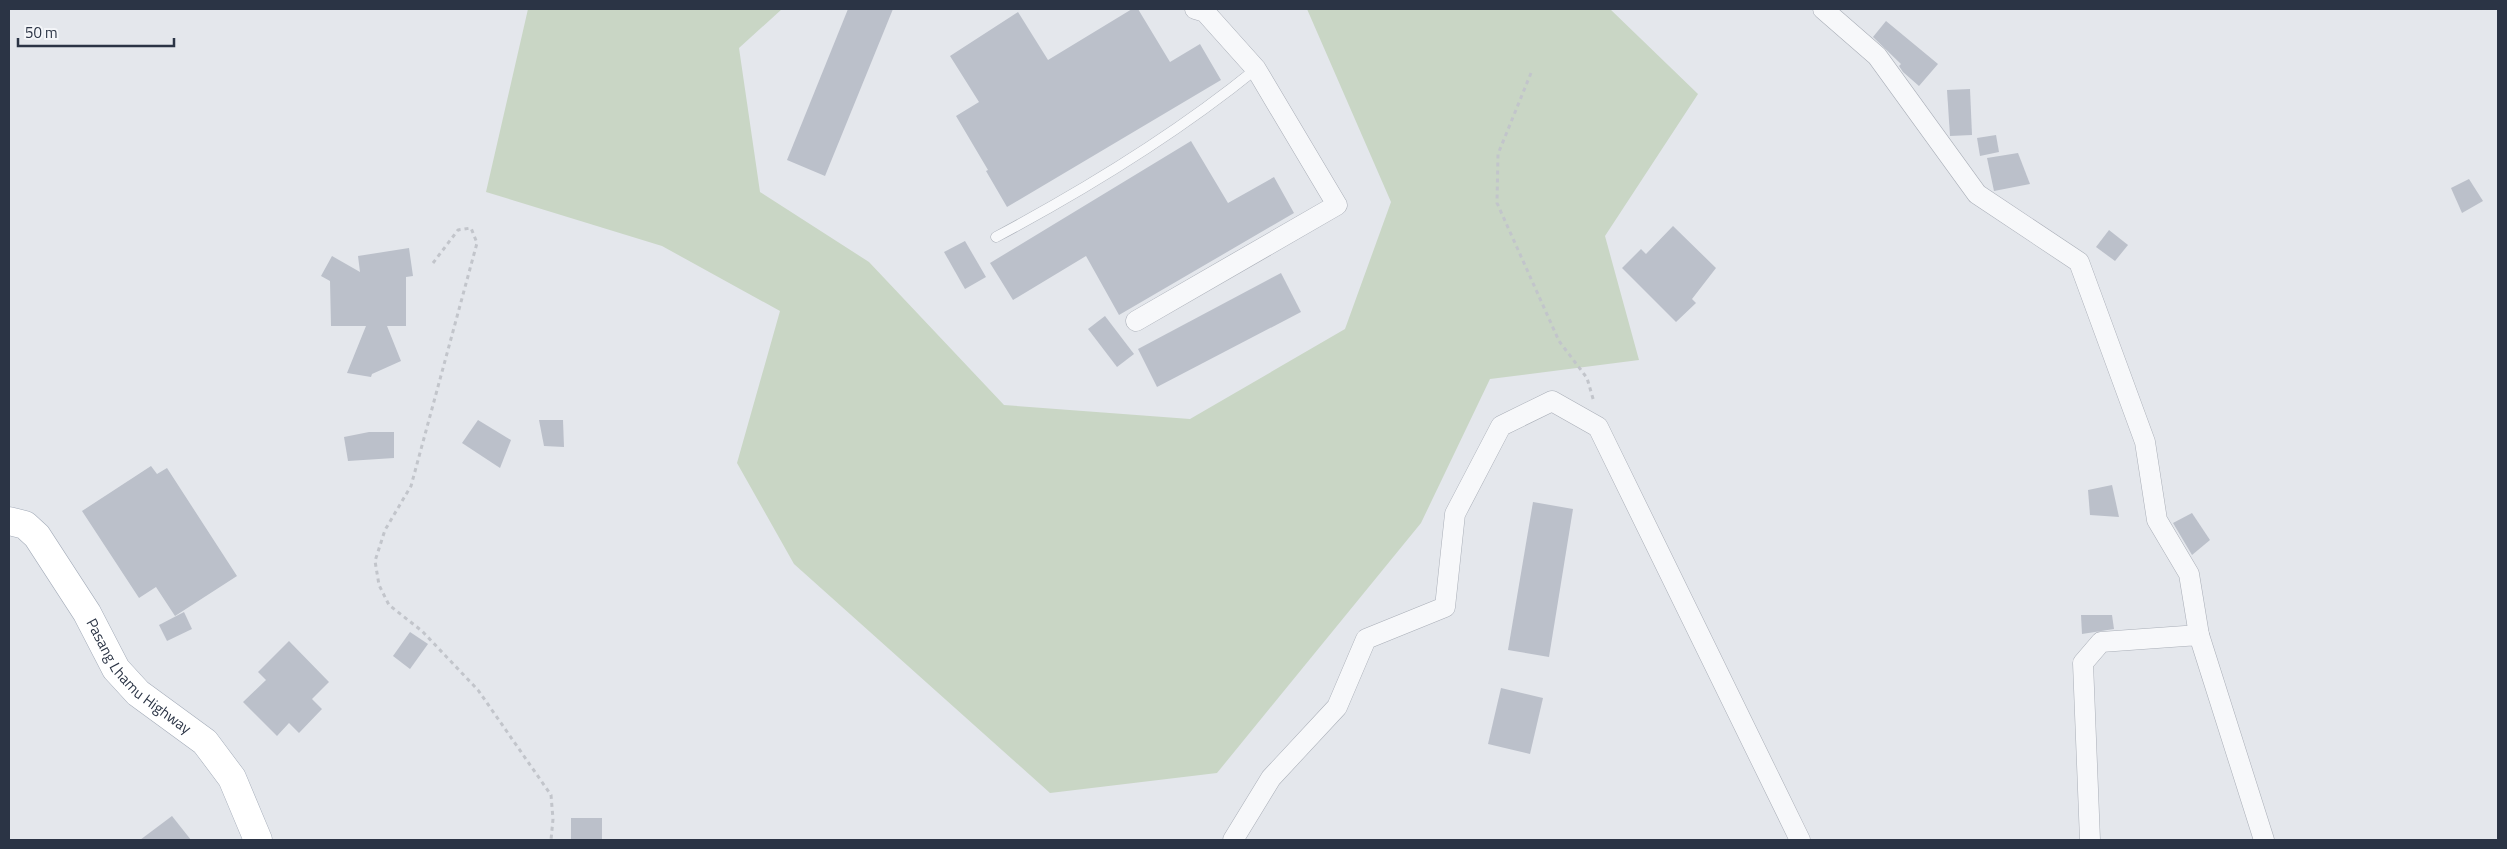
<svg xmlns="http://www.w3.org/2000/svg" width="2507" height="849" font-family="'Titillium Web',sans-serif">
<rect width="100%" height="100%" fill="#e4e7ec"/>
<!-- green -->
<path fill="#c9d6c5" d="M 528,9 L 782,9 L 739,48 L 760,192 L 869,262 L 1004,405 L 1190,419 L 1345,329 L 1391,202 L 1307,9 L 1610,9 L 1698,94 L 1605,236 L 1639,360 L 1490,379 L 1421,523 L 1217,773 L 1050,793 L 794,564 L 737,463 L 780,311 L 662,246 L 486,192 Z"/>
<!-- building -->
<g fill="#bbc0ca">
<path d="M 848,9 L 893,9 L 825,176 L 787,160 Z"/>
<path d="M 1132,9 L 1138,9 L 1170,62 L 1200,44 L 1221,80 L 1007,207 L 986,171 L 988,170 L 956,116 L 979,102 L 950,56 L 1018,12 L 1048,60 Z"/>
<path d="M 1886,21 L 1938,64 L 1919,86 L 1903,72 L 1899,66 L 1901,64 L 1873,37 Z"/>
<path d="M 1970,89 L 1972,135 L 1950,136 L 1947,90 Z"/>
<path d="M 1996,135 L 1999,152 L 1980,156 L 1977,138 Z"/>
<path d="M 1191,141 L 1228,203 L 1274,177 L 1294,213 L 1119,315 L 1086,256 L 1013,300 L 990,263 Z"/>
<path d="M 2018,153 L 2030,184 L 1994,191 L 1987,158 Z"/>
<path d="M 2469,179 L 2483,201 L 2462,213 L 2451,188 Z"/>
<path d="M 1673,226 L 1716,268 L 1692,299 L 1696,303 L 1676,322 L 1622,268 L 1641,249 L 1646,254 Z"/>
<path d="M 2109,230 L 2128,245 L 2115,261 L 2096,247 Z"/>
<path d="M 965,241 L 986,277 L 965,289 L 944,252 Z"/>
<path d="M 409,248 L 413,276 L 406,277 L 406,326 L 387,326 L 401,361 L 372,374 L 371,377 L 347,373 L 366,326 L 331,326 L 330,281 L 321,276 L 332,256 L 360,272 L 358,256 Z"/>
<path d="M 1281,273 L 1301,312 L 1157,387 L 1138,349 Z"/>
<path d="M 1105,316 L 1134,354 L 1117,367 L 1088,329 Z"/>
<path d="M 478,420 L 511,440 L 500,468 L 462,443 Z"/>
<path d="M 539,420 L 563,420 L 564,447 L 544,446 Z"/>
<path d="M 369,432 L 394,432 L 394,458 L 348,461 L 344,437 Z"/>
<path d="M 151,466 L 157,474 L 167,468 L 237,576 L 175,616 L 156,587 L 139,598 L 82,511 Z"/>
<path d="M 2112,485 L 2119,517 L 2090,515 L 2088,490 Z"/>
<path d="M 1533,502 L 1573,509 L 1549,657 L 1508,650 Z"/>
<path d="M 2192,513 L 2210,540 L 2192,555 L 2173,523 Z"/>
<path d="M 184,612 L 192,629 L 167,641 L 159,625 Z"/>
<path d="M 2081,615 L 2112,615 L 2114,629 L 2082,634 Z"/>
<path d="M 410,632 L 428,644 L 410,669 L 393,656 Z"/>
<path d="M 289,641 L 329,682 L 312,699 L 322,709 L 299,733 L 289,723 L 277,736 L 243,702 L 266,680 L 258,672 Z"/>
<path d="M 1501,688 L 1543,698 L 1530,754 L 1488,744 Z"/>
<path d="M 172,816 L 191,840 L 140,840 Z"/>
<rect x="571" y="818" width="31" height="22"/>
</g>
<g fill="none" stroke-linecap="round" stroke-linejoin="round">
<defs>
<path id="service" d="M 996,237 C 1086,189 1176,134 1256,69"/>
<g id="minor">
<path d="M 1823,9 L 1877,56 L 1977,194 L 2079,262 L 2145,442 L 2157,520 L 2189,574 L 2199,635"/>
<path d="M 1136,321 L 1337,205 L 1256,69 L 1205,12 L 1195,9"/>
<path d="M 1233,840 L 1271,778 L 1337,707 L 1366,639 L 1445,607 L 1455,514 L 1501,426 L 1552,401 L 1598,427 L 1800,840"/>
<path d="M 2090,840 L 2083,663 L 2101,642 L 2199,635 L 2264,840"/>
</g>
<g id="primary">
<path id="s1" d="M 9,521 L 25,525 L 37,536 L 87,613 L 116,669 L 138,693 L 205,742 L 232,778 L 258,840"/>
</g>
</defs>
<!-- service casing -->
<use href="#service" stroke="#a9aeb7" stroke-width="11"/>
<!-- minor casing -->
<use href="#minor" stroke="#a9aeb7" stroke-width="21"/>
<!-- primary casing -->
<use href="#primary" stroke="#a3abb8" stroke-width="29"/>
<!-- path -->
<g stroke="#c2c5cb" stroke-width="3" stroke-dasharray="4 4" stroke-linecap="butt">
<path d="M 1531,73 L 1498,154 L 1497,203 L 1559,341 L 1587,378 L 1594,402"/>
<path d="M 433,263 L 458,230 L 471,228 L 477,243 L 411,486 L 385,530 L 375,561 L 379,585 L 389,605 L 422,631 L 478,690 L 551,795 L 553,819 L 551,840"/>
</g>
<!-- service -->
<use href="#service" stroke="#f7f8fa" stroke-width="10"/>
<!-- minor -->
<use href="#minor" stroke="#f7f8fa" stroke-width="20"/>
<!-- primary -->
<use href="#primary" stroke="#fff" stroke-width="28"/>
</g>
<g text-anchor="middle" stroke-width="4.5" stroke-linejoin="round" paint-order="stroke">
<!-- street labels -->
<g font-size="15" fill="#2b3445" stroke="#f4f6f9">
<text dy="5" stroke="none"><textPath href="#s1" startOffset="208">Pasang Lhamu Highway</textPath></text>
</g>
</g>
<!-- border -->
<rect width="2507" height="849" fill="none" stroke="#2b3445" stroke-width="20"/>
<!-- scale -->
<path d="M18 38v8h156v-8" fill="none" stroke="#2b3445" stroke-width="2.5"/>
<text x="25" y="38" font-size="15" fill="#2b3445" stroke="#f4f6f9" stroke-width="4" paint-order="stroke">50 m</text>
</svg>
